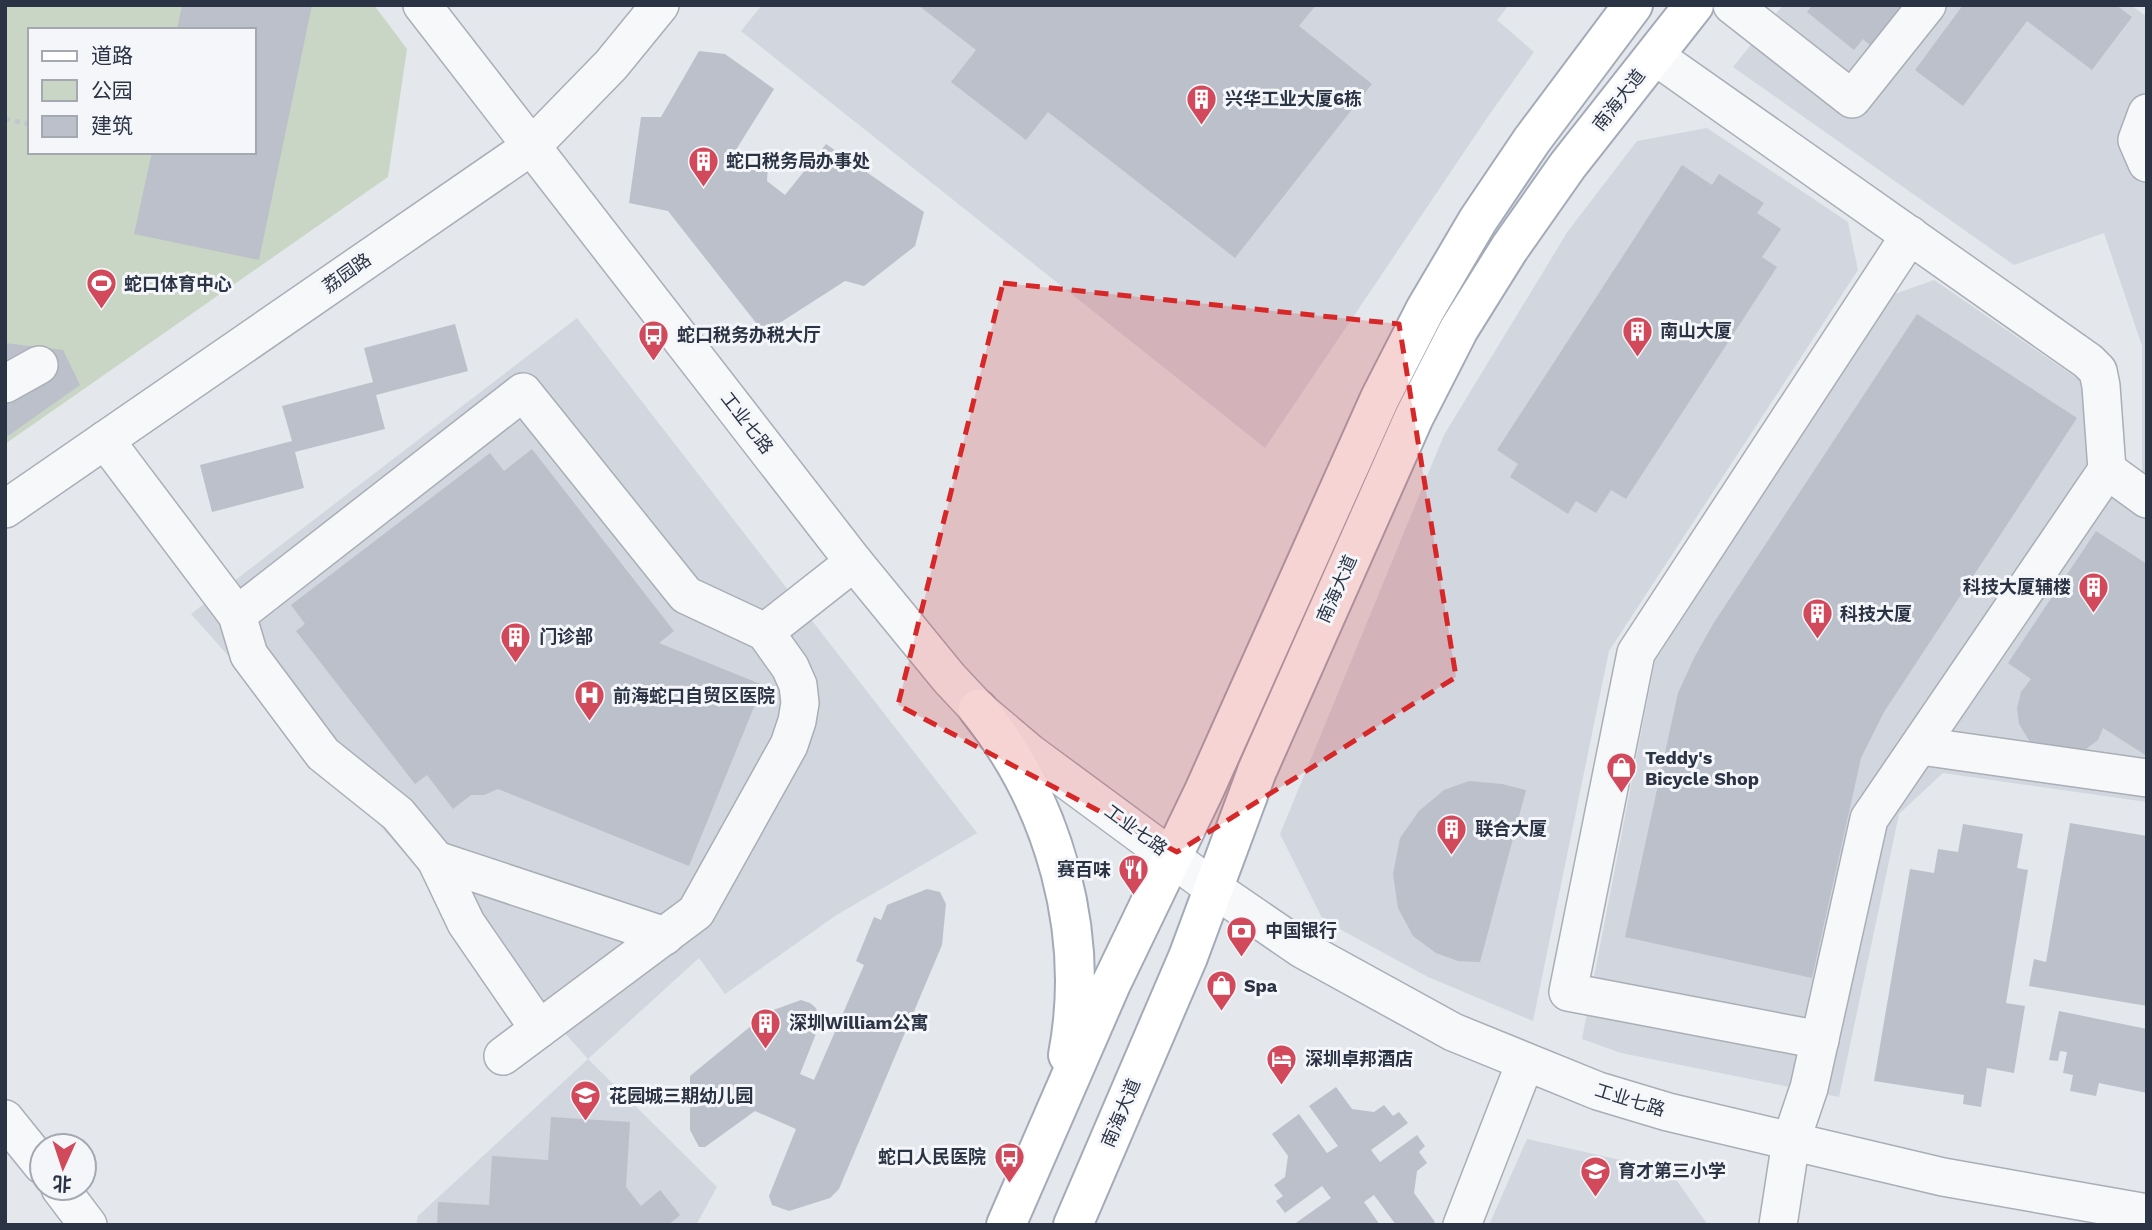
<svg xmlns="http://www.w3.org/2000/svg" width="2152" height="1230" font-family="'Work Sans','Noto Sans SC',sans-serif">
<rect width="100%" height="100%" fill="#e4e7ec"/>
<!-- built -->
<g fill="#d2d6de">
<path d="M 762,5 L 1509,5 L 1497,20 L 1534,52 L 1489,115 L 1265,448 L 741,31 Z"/>
<path d="M 1783,5 L 2131,5 L 2147,17 L 2147,802 L 1943,773 L 1899,814 L 1839,1097 L 1621,1053 L 1582,1039 L 1655,661 L 1892,295 L 1934,280 L 2084,383 L 2092,443 L 2142,476 L 2142,346 L 2104,233 L 2014,265 L 1733,67 Z"/>
<path d="M 1707,128 L 1848,222 L 1858,270 L 1609,651 L 1533,1021 L 1428,977 L 1323,920 L 1280,834 L 1444,435 L 1568,231 L 1637,141 Z"/>
<path d="M 577,318 L 977,833 L 835,916 L 725,994 L 699,958 L 588,1059 L 717,1187 L 696,1225 L 416,1225 L 418,1216 L 588,1059 L 191,614 Z"/>
<path d="M 1527,1139 L 1670,1171 L 1708,1225 L 1489,1225 Z"/>
</g>
<!-- green -->
<path fill="#c9d6c5" fill-rule="evenodd" d="M 5,5 L 374,5 L 407,49 L 388,177 L 5,444 ZM 30,30 L 254,30 L 254,152 L 30,152 Z"/>
<!-- building -->
<g fill="#bbc0ca">
<path d="M 182,5 L 312,5 L 259,260 L 134,234 L 152,152 L 254,152 L 254,30 L 177,30 Z"/>
<path d="M 918,5 L 1316,5 L 1299,26 L 1372,84 L 1235,258 L 1048,112 L 1026,140 L 951,82 L 976,50 Z"/>
<path d="M 1812,5 L 1905,5 L 1872,47 L 1863,39 L 1854,50 L 1807,12 Z"/>
<path d="M 1963,5 L 2116,5 L 2132,17 L 2092,70 L 2027,21 L 1963,106 L 1915,70 Z"/>
<path d="M 699,51 L 725,54 L 774,89 L 729,161 L 768,166 L 767,181 L 785,195 L 826,144 L 924,212 L 915,246 L 864,286 L 845,281 L 764,333 L 668,211 L 629,203 L 641,117 L 661,117 Z"/>
<path d="M 1682,165 L 1712,185 L 1719,174 L 1764,203 L 1757,213 L 1781,229 L 1762,257 L 1777,267 L 1626,499 L 1611,490 L 1596,513 L 1576,501 L 1568,514 L 1510,477 L 1518,464 L 1497,450 Z"/>
<path d="M 1917,314 L 2077,418 L 1884,712 L 1861,758 L 1812,978 L 1625,937 L 1678,693 L 1694,658 L 1713,624 Z"/>
<path d="M 455,324 L 468,371 L 376,395 L 385,429 L 295,452 L 304,488 L 212,512 L 200,465 L 292,441 L 282,406 L 373,382 L 364,348 Z"/>
<path d="M 5,343 L 63,350 L 80,385 L 5,438 Z"/>
<path d="M 532,449 L 674,631 L 659,643 L 763,685 L 689,866 L 498,789 L 484,795 L 471,795 L 453,809 L 427,775 L 415,784 L 296,631 L 305,624 L 291,605 L 490,453 L 504,471 Z"/>
<path d="M 2096,531 L 2147,564 L 2147,756 L 2103,728 L 2098,740 L 2086,749 L 2069,755 L 2049,753 L 2030,742 L 2019,724 L 2017,708 L 2021,692 L 2031,679 L 2008,663 Z"/>
<path d="M 1469,781 L 1502,784 L 1526,790 L 1480,962 L 1458,961 L 1436,953 L 1413,936 L 1398,908 L 1393,874 L 1400,838 L 1419,811 L 1444,790 Z"/>
<path d="M 2070,823 L 2147,836 L 2147,1006 L 2029,986 L 2034,959 L 2046,962 Z"/>
<path d="M 1963,824 L 2023,834 L 2017,868 L 2028,870 L 2006,1003 L 2025,1006 L 2014,1073 L 1987,1068 L 1981,1107 L 1963,1104 L 1964,1095 L 1874,1081 L 1910,869 L 1934,873 L 1938,849 L 1958,852 Z"/>
<path d="M 927,889 L 940,892 L 946,904 L 942,945 L 839,1189 L 830,1198 L 789,1211 L 772,1205 L 769,1196 L 796,1129 L 755,1111 L 705,1147 L 699,1147 L 690,1130 L 690,1076 L 768,1012 L 801,1000 L 810,1003 L 816,1008 L 818,1017 L 819,1026 L 800,1074 L 814,1080 L 864,965 L 856,961 L 874,917 L 881,920 L 887,905 Z"/>
<path d="M 2059,1011 L 2147,1029 L 2147,1093 L 2099,1083 L 2096,1096 L 2070,1091 L 2073,1075 L 2063,1073 L 2067,1052 L 2060,1051 L 2058,1061 L 2049,1060 Z"/>
<path d="M 1336,1087 L 1352,1109 L 1374,1112 L 1384,1105 L 1393,1116 L 1399,1112 L 1408,1123 L 1371,1150 L 1380,1162 L 1417,1135 L 1425,1146 L 1419,1152 L 1427,1163 L 1417,1171 L 1414,1193 L 1435,1222 L 1431,1225 L 1396,1225 L 1374,1195 L 1364,1202 L 1380,1225 L 1293,1225 L 1331,1198 L 1322,1186 L 1285,1213 L 1276,1201 L 1283,1196 L 1274,1185 L 1285,1177 L 1288,1156 L 1272,1134 L 1299,1114 L 1327,1153 L 1338,1146 L 1309,1106 Z"/>
<path d="M 551,1117 L 630,1122 L 626,1187 L 641,1206 L 660,1190 L 680,1215 L 668,1225 L 437,1225 L 438,1202 L 489,1205 L 492,1156 L 548,1160 Z"/>
</g>
<g fill="none" stroke-linecap="round" stroke-linejoin="round">
<defs>
<g id="minor">
<path d="M 422,5 L 854,562 L 949,678 L 978,709 L 1030,753 L 1213,888 L 1302,949 L 1453,1032 L 1598,1091 L 1668,1112 L 1943,1177 L 2147,1213"/>
<path d="M 1732,5 L 1852,99 L 1927,5"/>
<path d="M 1655,56 L 2088,361 L 2098,371 L 2101,386 L 2107,470 L 1869,819 L 1809,1088 L 1791,1141 L 1778,1225"/>
<path d="M 2147,113 L 2137,140 L 2147,163"/>
<path d="M 5,384 L 39,365"/>
<path d="M 105,440 L 237,615 L 249,655 L 323,754 L 398,814 L 436,860 L 466,923 L 539,1029"/>
<path d="M 2107,470 L 2147,499"/>
<path d="M 5,509 L 533,145 L 611,65 L 660,5"/>
<path d="M 237,615 L 523,392 L 686,595 L 765,632 L 790,667 L 798,685 L 800,703 L 797,721 L 789,745 L 696,912 L 503,1056"/>
<path d="M 765,632 L 854,562"/>
<path d="M 1921,746 L 2147,778"/>
<path d="M 436,860 L 665,936"/>
<path d="M 1820,1040 L 1568,992 L 1636,653 L 1910,235"/>
<path d="M 5,1119 L 42,1165"/>
<path d="M 60,1188 L 88,1225"/>
<path d="M 1462,1225 L 1525,1063"/>
</g>
<g id="major">
<path d="M 978,709 C 1055,804 1091,934 1068,1055"/>
<path d="M 1006,1225 L 1111,984 L 1204,791 L 1380,398 L 1425,310 L 1478,220 L 1532,140 L 1633,5"/>
<path d="M 1073,1225 L 1188,957 L 1257,771 L 1414,417 L 1459,329 L 1509,249 L 1568,165 L 1694,5"/>
</g>
</defs>
<!-- minor casing -->
<use href="#minor" stroke="#a9aeb7" stroke-width="40"/>
<!-- major casing -->
<use href="#major" stroke="#a3abb8" stroke-width="42"/>
<!-- path -->
<path stroke="#c2c5cb" stroke-width="4.5" stroke-dasharray="5 5" stroke-linecap="butt" d="M 5,119 L 30,124"/>
<!-- minor -->
<use href="#minor" stroke="#f7f8fa" stroke-width="37"/>
<!-- major -->
<use href="#major" stroke="#fff" stroke-width="38"/>
</g>
<!-- marked area -->
<path fill="#d62828" fill-opacity="0.2" stroke="#d62828" stroke-width="5" stroke-dasharray="14 9" stroke-linejoin="round" d="M 1003,283 L 1399,324 L 1456,677 L 1177,852 L 898,705 Z"/>
<!-- icons -->
<defs>
<symbol id="building-pin" viewBox="-11 -11 22 30"><path d="M0 17L-7.5 6A9.5 9.5 0 1 1 7.5 6Z" fill="#d1495b" stroke="#f4f6f9"/><path d="M-4-6H4V6H1V3H-1V6H-4ZM-2.5-4.3h1.7v1.8h-1.7ZM.8-4.3h1.7v1.8H.8ZM-2.5-1h1.7V.8h-1.7ZM.8-1h1.7V.8H.8Z" fill="#fff"/></symbol>
<symbol id="stadium-pin" viewBox="-11 -11 22 30"><path d="M0 17L-7.5 6A9.5 9.5 0 1 1 7.5 6Z" fill="#d1495b" stroke="#f4f6f9"/><path d="M0-5a6.5 5 0 1 0 0 10a6.5 5 0 1 0 0-10ZM-3.5-1.8h7v3.6h-7Z" fill="#fff"/></symbol>
<symbol id="bus-pin" viewBox="-11 -11 22 30"><path d="M0 17L-7.5 6A9.5 9.5 0 1 1 7.5 6Z" fill="#d1495b" stroke="#f4f6f9"/><path d="M-5-6H5V4H4V6H2V4H-2V6H-4V4H-5ZM-3.5-4V0h7V-4ZM-3.5 1.2v1.5H-2V1.2ZM2 1.2v1.5H3.5V1.2Z" fill="#fff"/></symbol>
<symbol id="hospital-pin" viewBox="-11 -11 22 30"><path d="M0 17L-7.5 6A9.5 9.5 0 1 1 7.5 6Z" fill="#d1495b" stroke="#f4f6f9"/><path d="M-5-5h3v3.5h4V-5h3V5h-3V1.5h-4V5h-3Z" fill="#fff"/></symbol>
<symbol id="shop-pin" viewBox="-11 -11 22 30"><path d="M0 17L-7.5 6A9.5 9.5 0 1 1 7.5 6Z" fill="#d1495b" stroke="#f4f6f9"/><path d="M-5-2.5h2.3a2.7 3.5 0 0 1 5.4 0H5L5.5 6h-11ZM-1.5-2.5h3a1.5 2.3 0 0 0-3 0Z" fill="#fff"/></symbol>
<symbol id="restaurant-pin" viewBox="-11 -11 22 30"><path d="M0 17L-7.5 6A9.5 9.5 0 1 1 7.5 6Z" fill="#d1495b" stroke="#f4f6f9"/><path d="M-5-6h1v4h1v-4h1v4h1v-4h1v5L-1.5 .5V6h-2V.5L-5-1ZM5-6V6H3V1.5H1.5Q1.5-4 5-6Z" fill="#fff"/></symbol>
<symbol id="bank-pin" viewBox="-11 -11 22 30"><path d="M0 17L-7.5 6A9.5 9.5 0 1 1 7.5 6Z" fill="#d1495b" stroke="#f4f6f9"/><path d="M-6-4H6V4H-6ZM0-2.3a2.3 2.3 0 1 0 0 4.6a2.3 2.3 0 1 0 0-4.6Z" fill="#fff"/></symbol>
<symbol id="hotel-pin" viewBox="-11 -11 22 30"><path d="M0 17L-7.5 6A9.5 9.5 0 1 1 7.5 6Z" fill="#d1495b" stroke="#f4f6f9"/><path d="M-6-4.5h1.5V1H6V5H4.5V3h-9V5H-6ZM-4 0a1.8 1.8 0 1 1 3.6 0ZM.5 0V-2.5h3Q6-2.5 6 0Z" fill="#fff"/></symbol>
<symbol id="school-pin" viewBox="-11 -11 22 30"><path d="M0 17L-7.5 6A9.5 9.5 0 1 1 7.5 6Z" fill="#d1495b" stroke="#f4f6f9"/><path d="M0-5L7-2L0 1L-7-2ZM-4 1L0 2.5L4 1V4Q0 6-4 4Z" fill="#fff"/></symbol>
</defs>
<g fill-rule="evenodd">
<use href="#building-pin" x="1184" y="82" width="35" height="47"/>
<use href="#building-pin" x="686" y="144" width="35" height="47"/>
<use href="#stadium-pin" x="84" y="266" width="35" height="47"/>
<use href="#building-pin" x="1620" y="314" width="35" height="47"/>
<use href="#bus-pin" x="636" y="318" width="35" height="47"/>
<use href="#building-pin" x="2076" y="570" width="35" height="47"/>
<use href="#building-pin" x="1800" y="596" width="35" height="47"/>
<use href="#building-pin" x="498" y="620" width="35" height="47"/>
<use href="#hospital-pin" x="572" y="678" width="35" height="47"/>
<use href="#shop-pin" x="1604" y="750" width="35" height="47"/>
<use href="#building-pin" x="1434" y="812" width="35" height="47"/>
<use href="#restaurant-pin" x="1116" y="852" width="35" height="47"/>
<use href="#bank-pin" x="1224" y="914" width="35" height="47"/>
<use href="#shop-pin" x="1204" y="968" width="35" height="47"/>
<use href="#building-pin" x="748" y="1006" width="35" height="47"/>
<use href="#hotel-pin" x="1264" y="1042" width="35" height="47"/>
<use href="#school-pin" x="568" y="1078" width="35" height="47"/>
<use href="#bus-pin" x="992" y="1140" width="35" height="47"/>
<use href="#school-pin" x="1578" y="1154" width="35" height="47"/>
</g>
<g text-anchor="middle" stroke-width="6" stroke-linejoin="round" paint-order="stroke">
<!-- poi labels -->
<g font-size="18" font-weight="bold" fill="#2b3445" stroke="#f4f6f9" text-anchor="start">
<text x="1225" y="105">兴华工业大厦6栋</text>
<text x="726" y="167">蛇口税务局办事处</text>
<text x="124" y="290">蛇口体育中心</text>
<text x="1660" y="337">南山大厦</text>
<text x="677" y="341">蛇口税务办税大厅</text>
<text x="2071" y="593" text-anchor="end">科技大厦辅楼</text>
<text x="1840" y="620">科技大厦</text>
<text x="539" y="643">门诊部</text>
<text x="613" y="702">前海蛇口自贸区医院</text>
<text x="1645" y="764">Teddy's<tspan x="1645" dy="21">Bicycle Shop</tspan></text>
<text x="1475" y="835">联合大厦</text>
<text x="1111" y="876" text-anchor="end">赛百味</text>
<text x="1265" y="937">中国银行</text>
<text x="1244" y="992">Spa</text>
<text x="789" y="1029">深圳William公寓</text>
<text x="1305" y="1065">深圳卓邦酒店</text>
<text x="609" y="1102">花园城三期幼儿园</text>
<text x="986" y="1163" text-anchor="end">蛇口人民医院</text>
<text x="1618" y="1177">育才第三小学</text>
</g>
<!-- street labels -->
<g font-size="18" fill="#2b3445" stroke="#f4f6f9">
<text transform="translate(1619 100) rotate(-52)" y="6">南海大道</text>
<text transform="translate(347 273) rotate(-35)" y="6">荔园路</text>
<text transform="translate(747 423) rotate(52)" y="6">工业七路</text>
<text transform="translate(1337 589) rotate(-66)" y="6">南海大道</text>
<text transform="translate(1136 830) rotate(36)" y="6">工业七路</text>
<text transform="translate(1630 1100) rotate(17)" y="6">工业七路</text>
<text transform="translate(1121 1113) rotate(-67)" y="6">南海大道</text>
</g>
</g>
<!-- border -->
<rect width="2152" height="1230" fill="none" stroke="#2b3445" stroke-width="14"/>
<!-- legend -->
<rect x="28" y="28" width="228" height="126" fill="#f4f6f9" stroke="#a4a8b1" stroke-width="2"/>
<rect x="42" y="51" width="35" height="10" fill="#ffffff" stroke="#a4a8b1" stroke-width="2"/>
<text x="91" y="63" font-size="21" fill="#2b3445">道路</text>
<rect x="42" y="80" width="35" height="21" fill="#c9d6c5" stroke="#a4a8b1" stroke-width="2"/>
<text x="91" y="98" font-size="21" fill="#2b3445">公园</text>
<rect x="42" y="116" width="35" height="21" fill="#bbc0ca" stroke="#a4a8b1" stroke-width="2"/>
<text x="91" y="133" font-size="21" fill="#2b3445">建筑</text>
<!-- north arrow -->
<g transform="translate(63 1167) rotate(183)"><circle r="33" fill="#f4f6f9" stroke="#a4a8b1" stroke-width="2"/>
<path d="M0-5L12 26L0 18L-12 26Z" fill="#d1495b"/>
<text y="-10" font-size="19" font-weight="bold" text-anchor="middle" fill="#2b3445">北</text>
</g>
</svg>
